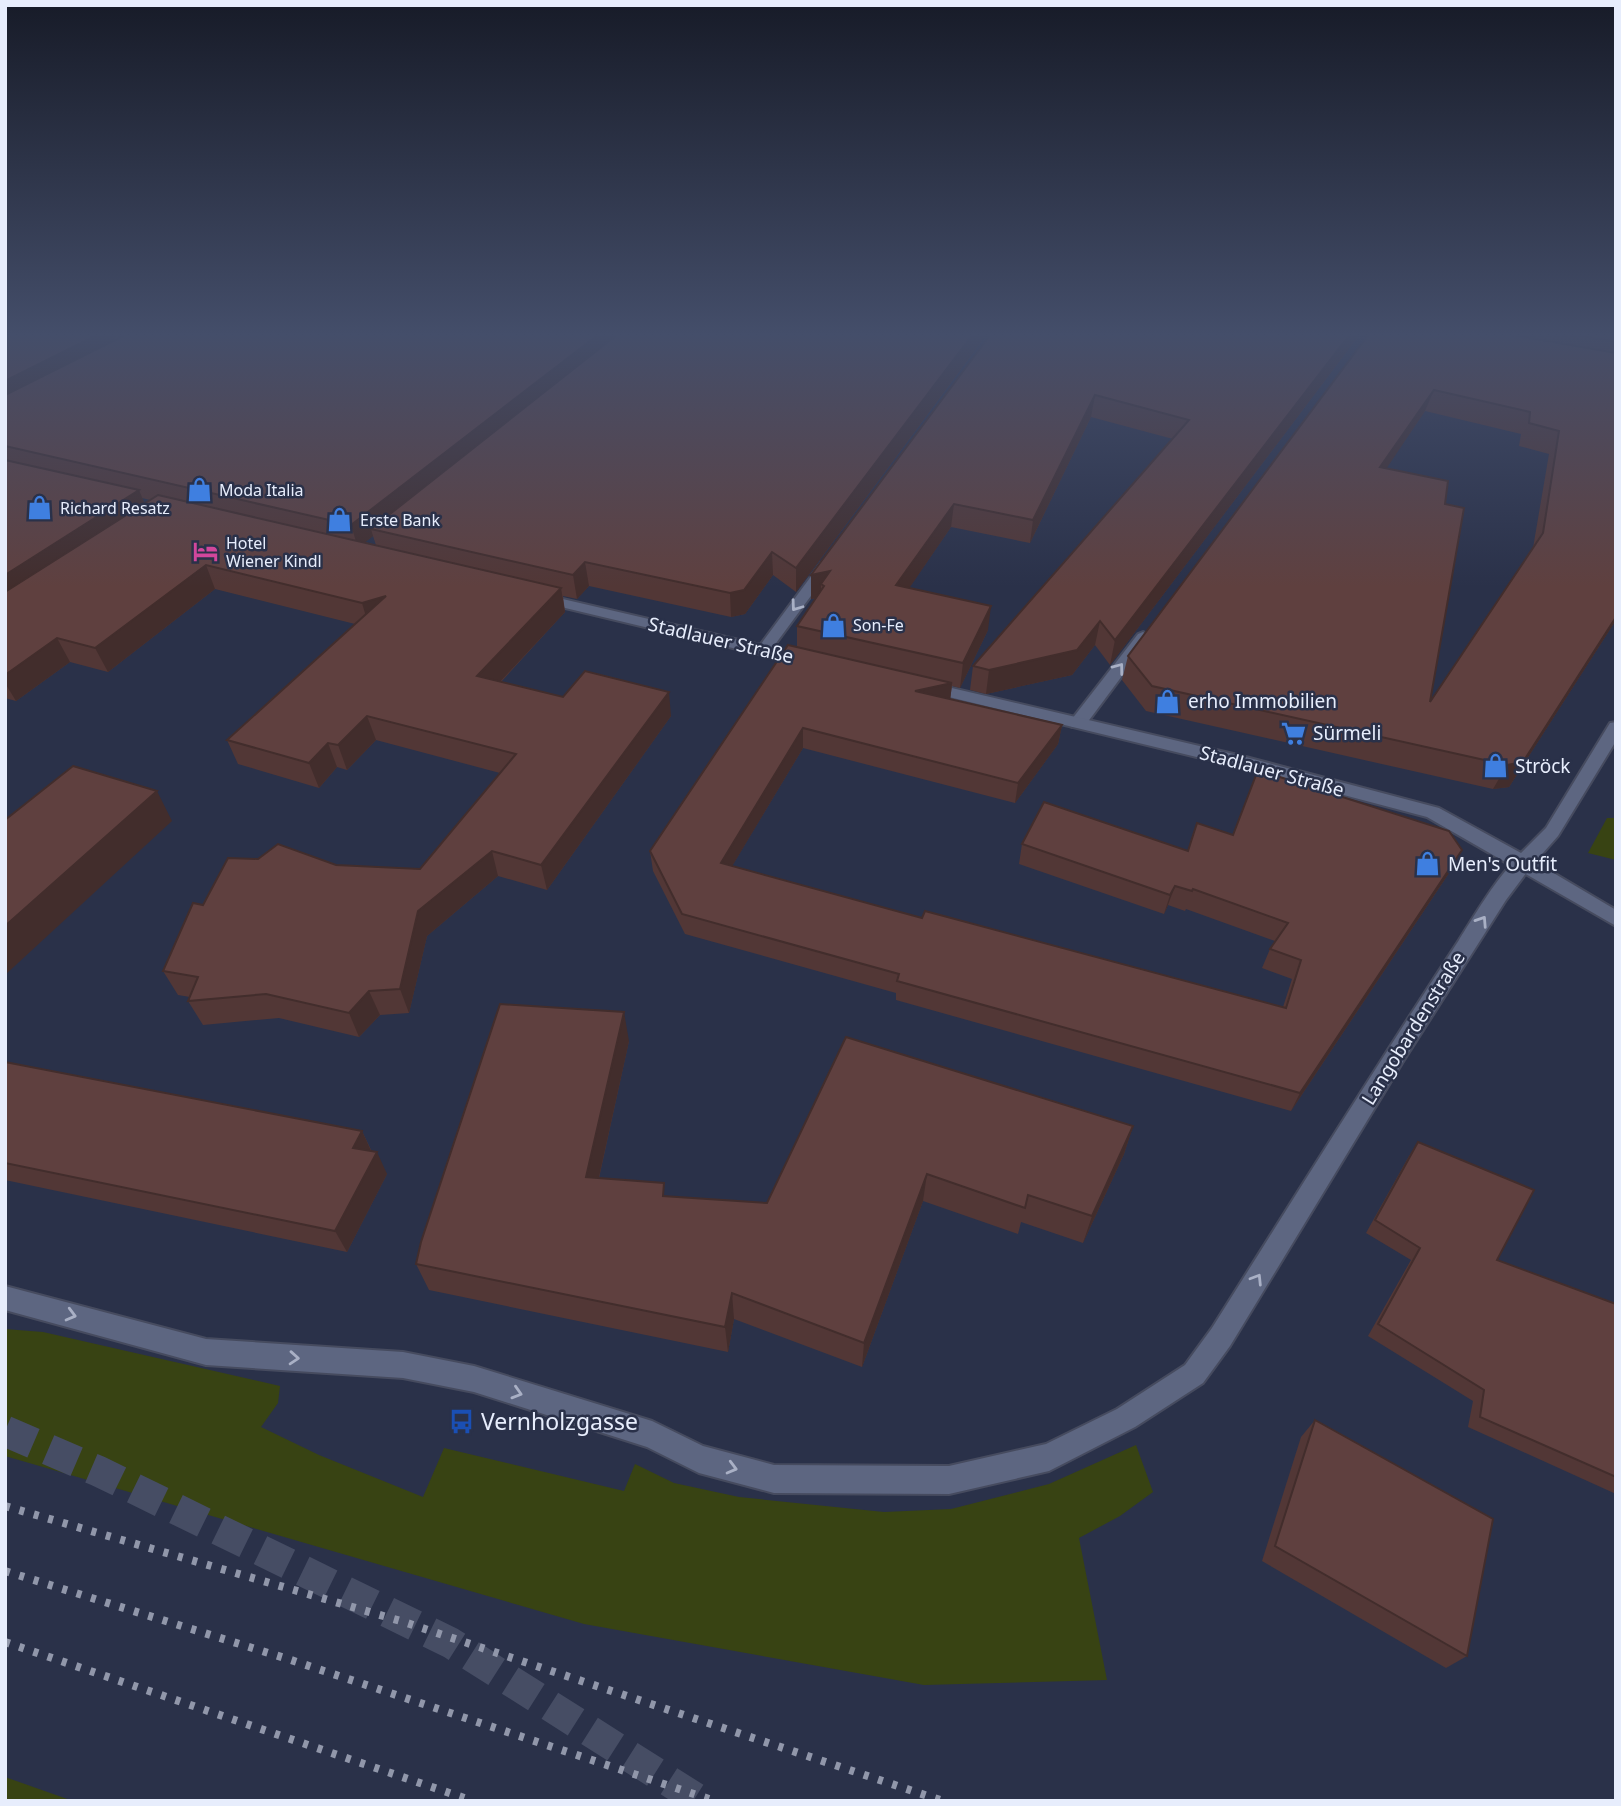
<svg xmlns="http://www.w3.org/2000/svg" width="1621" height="1806" font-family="'Noto Sans',sans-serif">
<rect width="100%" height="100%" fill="#2a3149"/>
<!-- green -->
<g fill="#384313">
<path d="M 1607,818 L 1616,818 L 1616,860 L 1588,853 Z"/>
<path d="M 5,1329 L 43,1332 L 280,1386 L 278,1403 L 261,1427 L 319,1455 L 423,1497 L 444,1448 L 624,1491 L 635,1464 L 674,1483 L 739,1497 L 884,1512 L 951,1509 L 1049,1484 L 1136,1445 L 1153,1492 L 1120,1516 L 1079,1538 L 1107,1680 L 924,1685 L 584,1624 L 5,1456 Z"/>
<path d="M 5,1777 L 73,1801 L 5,1801 Z"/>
</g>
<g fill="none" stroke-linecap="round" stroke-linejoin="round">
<!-- motorway-tunnel -->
<path stroke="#464d64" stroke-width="31" stroke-dasharray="31 16" stroke-linecap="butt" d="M 5,1431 L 98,1471 L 451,1643 L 700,1801"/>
<defs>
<g id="minor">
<path d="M 826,562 L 833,566 L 768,654 L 758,654 L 755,651 L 758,648 L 821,563 Z"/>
<path d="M 1143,632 L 1151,637 L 1084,727 L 1072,727 L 1070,723 L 1072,719 L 1138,634 Z"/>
<path d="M 1523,856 L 1530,858 L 1532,863 L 1530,868 L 1506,900 L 1404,1060 L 1230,1346 L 1203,1383 L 1135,1427 L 1049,1471 L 949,1494 L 774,1493 L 699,1473 L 647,1447 L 474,1392 L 403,1378 L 206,1365 L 5,1310 L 5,1286 L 206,1339 L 403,1352 L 474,1366 L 652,1421 L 703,1446 L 774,1465 L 949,1466 L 1046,1444 L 1117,1409 L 1185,1365 L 1212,1328 C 1294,1198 1375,1068 1459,940 C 1470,923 1506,861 1523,856 Z"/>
</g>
<g id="tertiary">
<path d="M 541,594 L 804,655 L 812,660 L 804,665 L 536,601 L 534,598 L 536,595 Z"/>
<path d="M 926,682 L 1242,756 L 1439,808 L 1521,853 L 1546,828 L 1610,723 L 1616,722 L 1616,741 L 1558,836 L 1535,862 L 1616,910 L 1616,926 L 1427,817 L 1242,768 L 920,690 L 918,687 Z"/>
</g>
</defs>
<!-- minor casing -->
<use href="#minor" stroke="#464b5f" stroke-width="4"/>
<!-- tertiary casing -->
<use href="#tertiary" stroke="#464b5f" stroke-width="4"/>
<!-- minor -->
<use href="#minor" fill="#5d6681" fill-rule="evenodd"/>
<!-- tertiary -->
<use href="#tertiary" fill="#5d6681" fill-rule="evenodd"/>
<!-- rail -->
<g stroke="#9197aa" stroke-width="8" stroke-dasharray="5 10" stroke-linecap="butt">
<path d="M 5,1506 L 404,1622 L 943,1801"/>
<path d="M 5,1571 L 291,1660 L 715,1801"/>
<path d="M 5,1642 L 473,1801"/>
</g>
</g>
<!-- wall -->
<g fill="#523736" fill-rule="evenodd">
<path d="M 5,334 L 987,334 L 796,592 L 773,575 L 745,614 L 731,617 L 589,586 L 577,599 L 563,596 L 565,612 L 501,682 L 563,697 L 671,716 L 547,890 L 498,876 L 427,936 L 409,1013 L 380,1015 L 359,1037 L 279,1018 L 203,1025 L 188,1001 L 190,997 L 178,995 L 163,971 L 203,905 L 336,865 L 420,869 L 500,773 L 376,740 L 347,770 L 337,767 L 319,788 L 238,764 L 227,740 L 355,624 L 215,589 L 108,672 L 70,662 L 16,701 L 5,698 ZM 142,498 L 150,500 L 144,503 ZM 373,536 L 376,545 L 365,542 Z"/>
<path d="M 991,334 L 1360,334 L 1110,665 L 1095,645 L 1072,675 L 986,694 L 970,690 L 973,666 L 1173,439 L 1091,417 L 1030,543 L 951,527 L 909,588 L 988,630 L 960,688 L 952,686 L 950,699 L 1062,725 L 1058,744 L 1015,803 L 803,748 L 732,866 L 922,918 L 1283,1007 L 1292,979 L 1262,968 L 1270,949 L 1275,941 L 1186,909 L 1185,911 L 1168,905 L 1164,914 L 1019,864 L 1022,844 L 1188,851 L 1233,835 L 1462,850 L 1451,870 L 1291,1111 L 896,1000 L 896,993 L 685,934 L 653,871 L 650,851 L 797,647 L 797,626 L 816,598 L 811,599 Z"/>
<path d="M 1369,334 L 1616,334 L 1616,620 L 1509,787 L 1493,789 L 1146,711 L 1122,680 L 1128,656 ZM 1425,411 L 1521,434 L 1519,446 L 1549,454 L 1533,548 L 1430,702 L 1445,504 L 1386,468 Z"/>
<path d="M 629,1041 L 599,1178 L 666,1196 L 767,1203 L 1133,1126 L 1124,1154 L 1083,1243 L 1021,1222 L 1018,1234 L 923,1201 L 862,1367 L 734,1319 L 728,1352 L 429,1290 L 416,1264 Z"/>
<path d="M 5,1062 L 362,1131 L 372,1152 L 387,1174 L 347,1252 L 5,1180 Z"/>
<path d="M 1418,1142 L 1497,1260 L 1616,1304 L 1616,1494 L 1468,1427 L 1473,1401 L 1368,1336 L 1411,1260 L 1366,1233 L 1409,1156 Z"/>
<path d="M 1315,1420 L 1467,1656 L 1446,1668 L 1262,1561 L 1301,1437 Z"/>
</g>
<!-- shaded-wall -->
<g fill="#422d2c">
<path d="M 99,334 L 111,334 L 118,350 L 5,408 L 5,381 Z"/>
<path d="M 599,334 L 629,334 L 371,529 L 373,536 L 358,548 L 351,525 Z"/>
<path d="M 973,334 L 987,334 L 796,592 L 796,568 Z"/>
<path d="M 1350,334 L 1360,334 L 1110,665 L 1115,640 Z"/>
<path d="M 1434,390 L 1425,411 L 1372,490 L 1380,467 Z"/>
<path d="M 1095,395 L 1091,417 L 1030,543 L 1033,520 Z"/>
<path d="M 139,490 L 149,514 L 5,608 L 5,575 Z"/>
<path d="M 954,504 L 951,527 L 895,609 L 896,585 Z"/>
<path d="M 772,552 L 773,575 L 745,614 L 731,617 L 730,593 Z"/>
<path d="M 585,562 L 589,586 L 577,599 L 573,575 Z"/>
<path d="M 206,565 L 215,589 L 108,672 L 95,648 Z"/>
<path d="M 830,571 L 821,584 L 821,597 L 811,599 L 811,575 Z"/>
<path d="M 561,588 L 565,612 L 483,700 L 477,676 Z"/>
<path d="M 386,596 L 369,627 L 362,603 Z"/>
<path d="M 991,606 L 988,630 L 960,688 L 963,663 Z"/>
<path d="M 1616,617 L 1616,620 L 1509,787 L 1493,789 L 1507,765 Z"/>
<path d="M 1100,621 L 1095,645 L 1072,675 L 986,694 L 989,670 Z"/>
<path d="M 57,638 L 70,662 L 16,701 L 5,683 L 5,675 Z"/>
<path d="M 952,683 L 950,702 L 915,691 Z"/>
<path d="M 669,692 L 671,716 L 547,890 L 541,865 Z"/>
<path d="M 367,716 L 376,740 L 347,770 L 338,745 Z"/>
<path d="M 1062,725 L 1058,744 L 1015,803 L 1018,783 Z"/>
<path d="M 803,728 L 803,748 L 722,883 L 721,863 Z"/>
<path d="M 328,743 L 337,767 L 319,788 L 309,763 Z"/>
<path d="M 157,791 L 172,821 L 5,975 L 5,926 Z"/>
<path d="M 1462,850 L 1451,870 L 1291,1111 L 1300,1093 Z"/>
<path d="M 492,851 L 498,876 L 427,936 L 409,1013 L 400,989 L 418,911 Z"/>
<path d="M 1175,886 L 1168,905 L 1164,914 L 1170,895 Z"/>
<path d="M 369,991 L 380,1015 L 359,1037 L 349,1013 Z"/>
<path d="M 624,1012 L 629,1041 L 593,1204 L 586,1177 Z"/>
<path d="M 1133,1126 L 1124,1154 L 1083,1243 L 1092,1216 Z"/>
<path d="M 362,1131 L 372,1153 L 353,1148 Z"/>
<path d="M 377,1152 L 387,1174 L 347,1252 L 335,1231 Z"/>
<path d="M 927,1174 L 923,1201 L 862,1367 L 864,1343 Z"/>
<path d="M 732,1293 L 734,1319 L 728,1352 L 725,1327 Z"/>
</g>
<!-- building -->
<g fill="#5f403f" stroke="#422d2c" stroke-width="2" fill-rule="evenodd">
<path d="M 5,334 L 99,334 L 5,381 Z"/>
<path d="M 127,334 L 599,334 L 351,525 L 5,446 L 5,395 Z"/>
<path d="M 618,334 L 973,334 L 796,568 L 772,552 L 744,590 L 730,593 L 585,562 L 573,575 L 371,529 Z"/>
<path d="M 991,334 L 1350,334 L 1115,640 L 1100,621 L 1077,650 L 989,670 L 973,666 L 1189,420 L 1095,395 L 1033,520 L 954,504 L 896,585 L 991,606 L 963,663 L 797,626 L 824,586 L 821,584 L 830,571 L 811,575 Z"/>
<path d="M 1369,334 L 1507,334 L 1616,353 L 1616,617 L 1523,762 L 1507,765 L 1152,686 L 1128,656 ZM 1434,390 L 1530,412 L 1529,423 L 1559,431 L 1543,533 L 1430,702 L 1464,508 L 1445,504 L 1448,481 L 1380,467 Z"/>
<path d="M 1571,334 L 1616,334 L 1616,342 Z"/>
<path d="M 5,460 L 139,490 L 5,575 Z"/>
<path d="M 158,495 L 561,588 L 477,676 L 563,697 L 585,671 L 669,692 L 541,865 L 492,851 L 418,911 L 400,989 L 369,991 L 349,1013 L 266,994 L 188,1001 L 198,977 L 163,971 L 193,903 L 203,905 L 228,858 L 258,859 L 278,844 L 336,865 L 420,869 L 516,754 L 367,716 L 338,745 L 328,743 L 309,763 L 227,740 L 386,596 L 362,603 L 206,565 L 95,648 L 57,638 L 5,675 L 5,592 Z"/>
<path d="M 788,645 L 952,683 L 915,691 L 1062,725 L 1018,783 L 803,728 L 721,863 L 922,918 L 925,911 L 1286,1008 L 1301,960 L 1270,949 L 1288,923 L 1193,889 L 1192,891 L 1175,886 L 1170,895 L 1022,844 L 1044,802 L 1188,851 L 1197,823 L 1233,835 L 1258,770 L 1449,831 L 1462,850 L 1300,1093 L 897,981 L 899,974 L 682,914 L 650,851 Z"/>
<path d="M 73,766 L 157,791 L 5,926 L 5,820 Z"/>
<path d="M 500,1004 L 624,1012 L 586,1177 L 664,1183 L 663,1196 L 767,1203 L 846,1037 L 1133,1126 L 1092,1216 L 1028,1195 L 1025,1208 L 927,1174 L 864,1343 L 732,1293 L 725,1327 L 416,1264 L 421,1242 Z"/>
<path d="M 5,1062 L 362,1131 L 353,1148 L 377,1152 L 335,1231 L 5,1163 Z"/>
<path d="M 1418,1142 L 1534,1190 L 1497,1260 L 1616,1304 L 1616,1477 L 1480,1417 L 1484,1390 L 1378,1324 L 1420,1248 L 1375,1220 Z"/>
<path d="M 1315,1420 L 1493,1519 L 1467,1656 L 1275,1546 Z"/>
</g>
<!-- one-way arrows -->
<defs><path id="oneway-chevron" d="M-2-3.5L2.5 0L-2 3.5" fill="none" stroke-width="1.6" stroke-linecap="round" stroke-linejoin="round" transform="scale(1.75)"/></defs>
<g stroke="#a9b0c5">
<use href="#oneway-chevron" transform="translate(796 606) rotate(126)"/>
<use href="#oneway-chevron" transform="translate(1119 668) rotate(-53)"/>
<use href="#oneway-chevron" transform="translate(1482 921) rotate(-57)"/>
<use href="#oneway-chevron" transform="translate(1257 1279) rotate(-58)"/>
<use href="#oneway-chevron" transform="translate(71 1315) rotate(15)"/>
<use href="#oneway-chevron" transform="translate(294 1358) rotate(4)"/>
<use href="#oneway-chevron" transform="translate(517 1393) rotate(17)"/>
<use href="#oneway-chevron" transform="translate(732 1468) rotate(15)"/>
</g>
<!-- sky -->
<linearGradient id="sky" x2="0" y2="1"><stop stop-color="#171b28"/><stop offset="0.57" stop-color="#444e6a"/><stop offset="1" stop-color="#444e6a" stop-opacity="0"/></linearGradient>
<rect width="1621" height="587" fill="url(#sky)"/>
<!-- icons -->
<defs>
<symbol id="shop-bare" viewBox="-9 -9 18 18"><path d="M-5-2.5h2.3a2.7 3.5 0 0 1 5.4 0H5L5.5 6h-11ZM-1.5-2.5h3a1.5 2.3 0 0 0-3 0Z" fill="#3f7fe0" stroke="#2a3149" stroke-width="2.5" paint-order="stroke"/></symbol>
<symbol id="hotel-bare" viewBox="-9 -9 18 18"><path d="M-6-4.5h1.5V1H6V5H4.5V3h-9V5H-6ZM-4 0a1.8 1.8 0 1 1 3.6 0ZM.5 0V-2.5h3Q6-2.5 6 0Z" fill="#d1479c" stroke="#2a3149" stroke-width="2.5" paint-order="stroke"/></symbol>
<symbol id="supermarket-bare" viewBox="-9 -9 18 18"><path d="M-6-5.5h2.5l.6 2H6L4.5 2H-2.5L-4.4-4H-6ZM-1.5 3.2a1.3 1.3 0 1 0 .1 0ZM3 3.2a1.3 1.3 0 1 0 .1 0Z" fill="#3f7fe0" stroke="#2a3149" stroke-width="2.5" paint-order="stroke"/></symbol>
<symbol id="bus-bare" viewBox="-9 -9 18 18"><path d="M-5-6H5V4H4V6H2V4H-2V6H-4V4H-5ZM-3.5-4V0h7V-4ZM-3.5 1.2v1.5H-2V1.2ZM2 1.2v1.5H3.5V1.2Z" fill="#1a4fb4" stroke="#2a3149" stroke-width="2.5" paint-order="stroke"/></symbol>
</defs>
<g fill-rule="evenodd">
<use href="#shop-bare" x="182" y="472" width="35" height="35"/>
<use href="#shop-bare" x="22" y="490" width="35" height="35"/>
<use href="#shop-bare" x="322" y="502" width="35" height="35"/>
<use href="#hotel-bare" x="188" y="534" width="35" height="35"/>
<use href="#shop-bare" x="816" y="608" width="35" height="35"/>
<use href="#shop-bare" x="1150" y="684" width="35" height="35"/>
<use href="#supermarket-bare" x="1276" y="716" width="35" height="35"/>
<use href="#shop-bare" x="1478" y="748" width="35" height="35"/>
<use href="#shop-bare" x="1410" y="846" width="35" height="35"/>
<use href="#bus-bare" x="444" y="1404" width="35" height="35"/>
</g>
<g text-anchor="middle" stroke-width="5" stroke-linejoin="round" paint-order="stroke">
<!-- far-poi labels -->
<g font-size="16" fill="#e7edfc" stroke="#2a3149" text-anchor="start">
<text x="219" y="496">Moda Italia</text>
<text x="60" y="514">Richard Resatz</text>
<text x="360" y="526">Erste Bank</text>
<text x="226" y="549">Hotel<tspan x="226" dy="18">Wiener Kindl</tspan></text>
<text x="853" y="631">Son-Fe</text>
</g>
<!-- street labels -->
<g font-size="19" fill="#e7edfc" stroke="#2a3149">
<text transform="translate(721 640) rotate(13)" y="7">Stadlauer Straße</text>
<text transform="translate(1272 771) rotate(15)" y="7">Stadlauer Straße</text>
<text transform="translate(1413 1028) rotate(-58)" y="7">Langobardenstraße</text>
</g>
<!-- poi labels -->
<g font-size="19" fill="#e7edfc" stroke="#2a3149" text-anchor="start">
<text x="1188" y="708">erho Immobilien</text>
<text x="1313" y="740">Sürmeli</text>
<text x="1515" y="773">Ströck</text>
<text x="1448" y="871">Men's Outfit</text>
</g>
<!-- near-poi labels -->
<g font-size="23" fill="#e7edfc" stroke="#2a3149" text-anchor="start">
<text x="481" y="1430">Vernholzgasse</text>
</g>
</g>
<!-- border -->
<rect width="1621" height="1806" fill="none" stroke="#e7edfc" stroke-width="14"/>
</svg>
